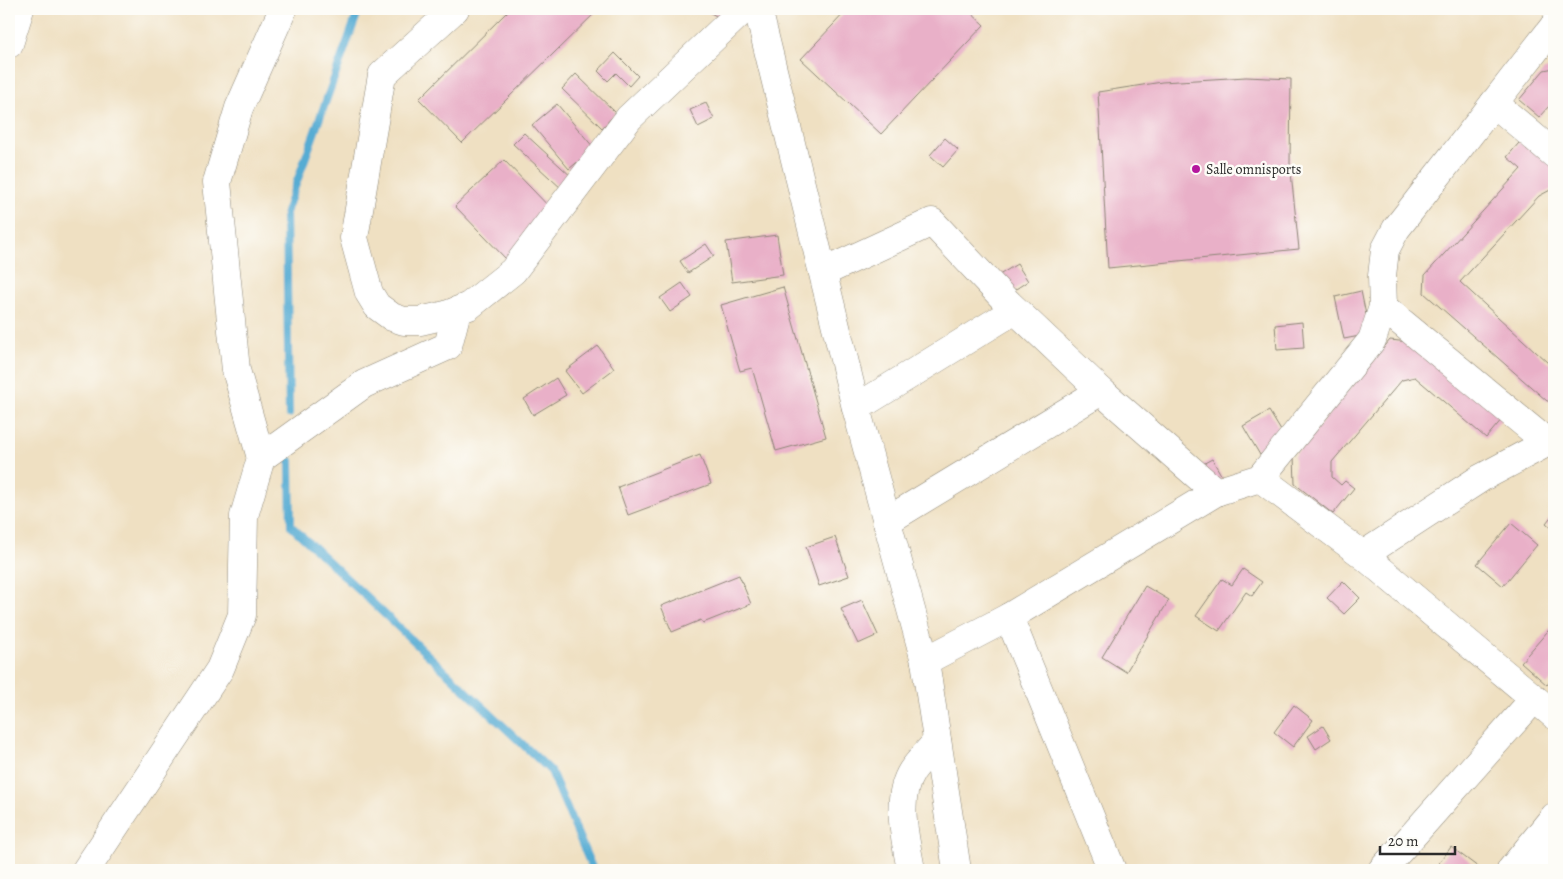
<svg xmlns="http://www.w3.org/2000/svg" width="1563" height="879" font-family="Alegreya,serif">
<rect width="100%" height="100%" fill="#fdfcf7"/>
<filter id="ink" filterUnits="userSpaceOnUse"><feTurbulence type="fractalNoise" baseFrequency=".02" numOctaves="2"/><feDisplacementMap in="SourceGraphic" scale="10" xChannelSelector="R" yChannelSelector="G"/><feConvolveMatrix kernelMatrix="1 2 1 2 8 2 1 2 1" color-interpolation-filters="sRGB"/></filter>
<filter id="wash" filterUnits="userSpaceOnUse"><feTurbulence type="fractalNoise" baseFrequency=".0096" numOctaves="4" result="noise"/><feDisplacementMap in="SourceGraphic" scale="20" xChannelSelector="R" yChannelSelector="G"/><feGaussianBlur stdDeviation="1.12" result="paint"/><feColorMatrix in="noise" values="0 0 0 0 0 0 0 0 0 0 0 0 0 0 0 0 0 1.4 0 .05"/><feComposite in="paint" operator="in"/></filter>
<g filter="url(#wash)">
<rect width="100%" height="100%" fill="#efe0c2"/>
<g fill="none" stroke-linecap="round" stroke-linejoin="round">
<!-- stream -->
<g stroke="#57acd3" stroke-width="8">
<path d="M 289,414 L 286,212 L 359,9"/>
<path d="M 290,461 L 291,526 L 551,771 L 593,870"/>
</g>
</g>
<g id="blocks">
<!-- building -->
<g fill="#e9b0c8">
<path d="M 510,9 L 599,9 L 462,143 L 419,99 Z"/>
<path d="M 703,9 L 725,9 L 720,18 Z"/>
<path d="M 848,9 L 967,9 L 984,25 L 881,134 L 801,59 Z"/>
<path d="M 615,53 L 638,76 L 629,86 L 616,73 L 608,81 L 598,71 Z"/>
<path d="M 1554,68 L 1554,109 L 1550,105 L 1539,117 L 1519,100 L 1544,70 Z"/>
<path d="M 576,74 L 616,113 L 602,128 L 562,89 Z"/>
<path d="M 1246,77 L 1291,79 L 1290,163 L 1299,249 L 1108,268 L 1098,92 L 1162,82 Z"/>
<path d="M 706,103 L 714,119 L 698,127 L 690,110 Z"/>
<path d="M 557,104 L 594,148 L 569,169 L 532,125 Z"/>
<path d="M 524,133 L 573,178 L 562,189 L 513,144 Z"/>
<path d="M 1524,137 L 1554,164 L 1554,188 L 1539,196 L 1460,282 L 1548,363 L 1554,364 L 1554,401 L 1547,401 L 1424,293 L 1425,275 L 1521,169 L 1507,157 Z"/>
<path d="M 945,138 L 958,150 L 943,167 L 930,155 Z"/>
<path d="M 504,160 L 556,214 L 507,260 L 455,206 Z"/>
<path d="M 777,235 L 783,275 L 732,282 L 726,242 Z"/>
<path d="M 706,244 L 714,256 L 688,273 L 680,261 Z"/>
<path d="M 1017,264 L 1028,281 L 1007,295 L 996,277 Z"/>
<path d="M 682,283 L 692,297 L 670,312 L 660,298 Z"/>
<path d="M 783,287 L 826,437 L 776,451 L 752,368 L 740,371 L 721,305 Z"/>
<path d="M 1361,291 L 1370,334 L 1344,339 L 1335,297 Z"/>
<path d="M 1302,322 L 1304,348 L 1277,350 L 1275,325 Z"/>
<path d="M 1390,340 L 1418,343 L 1503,418 L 1486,438 L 1415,377 L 1402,380 L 1332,462 L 1332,477 L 1341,485 L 1345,481 L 1354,488 L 1333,514 L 1295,484 L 1294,456 Z"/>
<path d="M 598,346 L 614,369 L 582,393 L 565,371 Z"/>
<path d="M 556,378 L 566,395 L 533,415 L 524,399 Z"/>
<path d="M 1269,411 L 1286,439 L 1260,455 L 1243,426 Z"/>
<path d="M 700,455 L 711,484 L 628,515 L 618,487 Z"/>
<path d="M 1212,459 L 1223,478 L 1210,485 L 1199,466 Z"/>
<path d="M 1554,513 L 1554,530 L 1546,523 Z"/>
<path d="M 1511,523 L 1537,545 L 1503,586 L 1477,564 Z"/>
<path d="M 835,537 L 849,576 L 819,586 L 806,547 Z"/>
<path d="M 1243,569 L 1262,582 L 1252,596 L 1246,592 L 1219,631 L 1196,616 L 1222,579 L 1232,585 Z"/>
<path d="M 739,575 L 751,604 L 703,623 L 701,620 L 672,632 L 661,606 Z"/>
<path d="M 1343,581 L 1360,598 L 1344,614 L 1327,598 Z"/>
<path d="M 1145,586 L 1169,600 L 1126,672 L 1102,657 Z"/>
<path d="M 862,600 L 878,635 L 858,644 L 841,609 Z"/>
<path d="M 1554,624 L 1554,677 L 1547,685 L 1521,662 Z"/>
<path d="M 1294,705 L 1313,720 L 1293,747 L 1274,732 Z"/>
<path d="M 1323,726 L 1331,739 L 1316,749 L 1308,736 Z"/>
<path d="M 1451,847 L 1482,870 L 1434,870 Z"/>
</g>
</g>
</g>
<g filter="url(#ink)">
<use href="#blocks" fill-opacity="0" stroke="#8d8676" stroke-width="1"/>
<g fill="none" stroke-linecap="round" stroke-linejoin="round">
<defs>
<g id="minor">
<path d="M 455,9 L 382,75 L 354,238 L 369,293 L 377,306 L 392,317 L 404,321 L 420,321 L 446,315 L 469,306 L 513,271 L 629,118 L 744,9"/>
<path d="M 758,9 L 856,408 L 925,661 L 1009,617 L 1216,492 L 1260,478 L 1372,340 L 1383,307 L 1382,276 L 1385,250 L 1396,229 L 1554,26"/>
<path d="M 1494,103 L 1554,154"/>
<path d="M 824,272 L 932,222 L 1009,304 L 1101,391 L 1216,492"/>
<path d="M 1383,307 L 1548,443"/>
<path d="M 856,408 L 1015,310"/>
<path d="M 261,458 L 236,370 L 217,182 L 239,108 L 283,9"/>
<path d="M 1260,478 L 1363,555 L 1554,715"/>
<path d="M 887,521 L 1101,391"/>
<path d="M 1363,555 L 1481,478 L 1554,439"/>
<path d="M 1009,617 L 1112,870"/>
<path d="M 925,661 L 957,870"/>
<path d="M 1529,848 L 1554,867"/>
<path d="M 86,870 L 220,669 L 242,615 L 244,516 L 261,458 L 364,384 L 448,346 L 457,311"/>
<path d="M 911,870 C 906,841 894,799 912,771 C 919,761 929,751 937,741"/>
<path d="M 1382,870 L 1534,699"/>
<path d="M 1511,870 L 1554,817"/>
</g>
<path id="major" d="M 9,44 L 20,9"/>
</defs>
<!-- minor casing -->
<use href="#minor" stroke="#8d8676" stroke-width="29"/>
<!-- major casing -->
<use href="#major" stroke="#8d8676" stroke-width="29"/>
<!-- minor -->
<use href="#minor" stroke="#fff" stroke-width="28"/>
<!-- major -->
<use href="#major" stroke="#fff" stroke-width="28"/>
</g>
</g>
<!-- markers -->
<circle fill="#b5179e" stroke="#fdfcf7" stroke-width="2" cx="1196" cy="169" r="5"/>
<g text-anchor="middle" stroke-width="5" stroke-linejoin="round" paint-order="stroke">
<!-- poi labels -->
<g font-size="14" fill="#2b2b2b" stroke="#fdfcf7" text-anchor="start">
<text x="1206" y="174">Salle omnisports</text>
</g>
</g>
<!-- margin -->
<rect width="1563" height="879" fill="none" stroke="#fdfcf7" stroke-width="30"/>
<!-- scale -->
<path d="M1380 846v8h75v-8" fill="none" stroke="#2b2b2b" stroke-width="2.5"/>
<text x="1388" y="846" font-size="15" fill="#2b2b2b" stroke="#fdfcf7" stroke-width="4" paint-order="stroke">20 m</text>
</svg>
